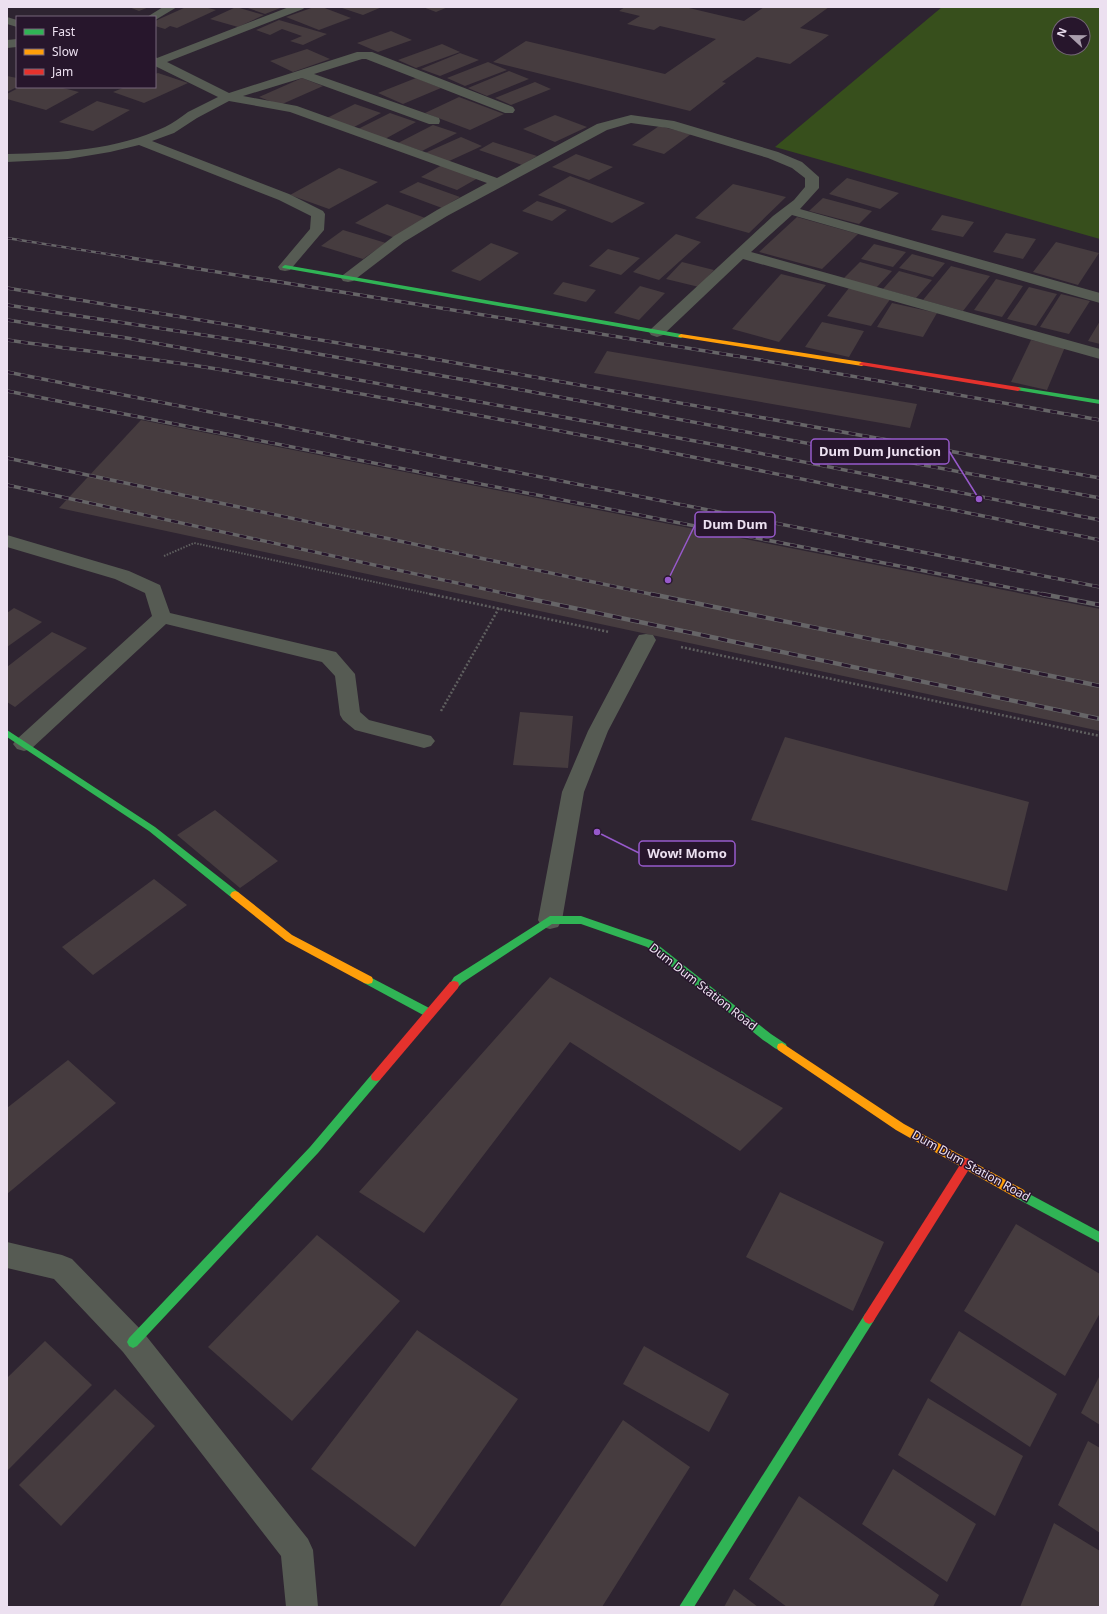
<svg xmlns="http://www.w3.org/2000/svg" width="1107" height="1614" font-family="'Noto Sans',sans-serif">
<rect width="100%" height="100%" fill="#2e2431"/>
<!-- green -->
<path fill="#374f1c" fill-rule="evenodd" d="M 942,7 L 1100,7 L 1100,239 L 775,147 ZM 1059,24 L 1083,24 L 1083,48 L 1059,48 Z"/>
<!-- building -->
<g fill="#463c3f">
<path d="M 129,7 L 149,7 L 139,11 Z"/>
<path d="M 186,7 L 204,7 L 216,10 L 177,28 L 170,26 L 165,29 L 155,26 L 155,21 Z"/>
<path d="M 236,7 L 264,15 L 238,27 L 210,19 Z"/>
<path d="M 245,7 L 283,7 L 265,14 Z"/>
<path d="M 314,7 L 322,7 L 351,18 L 319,30 L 286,17 Z"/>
<path d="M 339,7 L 382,7 L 363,15 Z"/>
<path d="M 423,7 L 448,7 L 436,12 Z"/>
<path d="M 625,7 L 691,7 L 689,8 L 744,21 L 764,7 L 829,7 L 800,28 L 829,35 L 790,64 L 757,57 L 722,82 L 726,83 L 690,111 L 493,62 L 526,41 L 665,74 L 716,39 L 660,26 L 654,30 L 627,24 L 640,16 L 619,11 Z"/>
<path d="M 279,20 L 327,34 L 303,45 L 290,41 L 302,36 L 282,29 L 270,35 L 256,30 Z"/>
<path d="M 391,31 L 412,40 L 378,52 L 357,43 Z"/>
<path d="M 442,44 L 460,52 L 416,68 L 398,60 Z"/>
<path d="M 307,49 L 330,59 L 293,72 L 270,61 Z"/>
<path d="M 460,53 L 479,60 L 440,76 L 421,69 Z"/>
<path d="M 488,62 L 507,70 L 465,86 L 447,78 Z"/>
<path d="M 509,71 L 529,79 L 487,96 L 468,88 Z"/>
<path d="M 158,73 L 188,83 L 144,103 L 113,92 L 125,87 L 155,87 L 155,74 Z"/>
<path d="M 7,76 L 17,78 L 17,87 L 7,92 Z"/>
<path d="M 302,78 L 323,86 L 280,105 L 259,97 Z"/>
<path d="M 416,78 L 441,88 L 403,104 L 378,93 Z"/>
<path d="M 535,82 L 551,89 L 511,105 L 495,98 Z"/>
<path d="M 20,87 L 59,87 L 79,92 L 46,110 L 7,99 L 7,94 Z"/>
<path d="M 459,97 L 504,114 L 470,130 L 425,113 Z"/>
<path d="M 97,101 L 130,110 L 93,131 L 59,122 Z"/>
<path d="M 355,104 L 381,113 L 354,127 L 327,118 Z"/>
<path d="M 390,113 L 416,122 L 385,139 L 358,129 Z"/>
<path d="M 555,115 L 587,127 L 555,142 L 523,129 Z"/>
<path d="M 433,125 L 457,133 L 422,151 L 398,143 Z"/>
<path d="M 659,126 L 691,134 L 664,154 L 632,145 Z"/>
<path d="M 461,137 L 482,146 L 447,162 L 425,153 Z"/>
<path d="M 493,142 L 537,156 L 522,165 L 479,150 Z"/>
<path d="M 576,154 L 613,167 L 589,180 L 552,167 Z"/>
<path d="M 442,165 L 478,178 L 457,190 L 421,177 Z"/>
<path d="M 339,168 L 378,182 L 329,209 L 290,195 Z"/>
<path d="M 570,176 L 645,203 L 612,223 L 538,195 Z"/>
<path d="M 847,178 L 899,193 L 880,209 L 829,194 Z"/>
<path d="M 418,182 L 460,197 L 442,208 L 399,192 Z"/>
<path d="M 733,184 L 786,197 L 749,233 L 695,218 Z"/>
<path d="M 823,198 L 872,211 L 859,224 L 809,211 Z"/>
<path d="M 537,201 L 567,210 L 552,221 L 522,211 Z"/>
<path d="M 387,204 L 428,219 L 395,238 L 355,223 Z"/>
<path d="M 942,215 L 974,222 L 963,237 L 931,230 Z"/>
<path d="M 797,217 L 858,234 L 822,269 L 759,252 Z"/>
<path d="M 343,230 L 386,243 L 363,259 L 321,246 Z"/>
<path d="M 1006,233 L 1036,239 L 1023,259 L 993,252 Z"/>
<path d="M 676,234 L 701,242 L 659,280 L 633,272 Z"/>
<path d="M 1056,242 L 1099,253 L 1078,285 L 1033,272 Z"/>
<path d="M 491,243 L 519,253 L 480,281 L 451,271 Z"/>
<path d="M 874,244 L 906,252 L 893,267 L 861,259 Z"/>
<path d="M 608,249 L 640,258 L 621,275 L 589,266 Z"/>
<path d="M 912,254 L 945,263 L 933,277 L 899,268 Z"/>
<path d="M 682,262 L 714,270 L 699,287 L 666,279 Z"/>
<path d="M 860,262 L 892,271 L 876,288 L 843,279 Z"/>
<path d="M 951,266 L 990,276 L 963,311 L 923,300 Z"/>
<path d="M 899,271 L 932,280 L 916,298 L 883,289 Z"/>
<path d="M 781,274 L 826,285 L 779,342 L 732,329 Z"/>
<path d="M 996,279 L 1023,286 L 1002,317 L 974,310 Z"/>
<path d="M 563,282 L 596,290 L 586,302 L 553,294 Z"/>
<path d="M 640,286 L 665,293 L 639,320 L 614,313 Z"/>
<path d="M 1029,287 L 1057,294 L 1036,326 L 1007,319 Z"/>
<path d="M 849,288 L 891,298 L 871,326 L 827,316 Z"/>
<path d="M 1061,294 L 1090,301 L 1069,334 L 1040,327 Z"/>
<path d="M 892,303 L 937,313 L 923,337 L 877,327 Z"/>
<path d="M 1100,321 L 1100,344 L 1088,341 Z"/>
<path d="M 822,322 L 864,331 L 849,357 L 805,347 Z"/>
<path d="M 1031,340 L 1065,347 L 1047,390 L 1011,382 Z"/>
<path d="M 607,351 L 917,404 L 910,428 L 594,373 Z"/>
<path d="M 141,420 L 1100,609 L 1100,731 L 59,508 Z"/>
<path d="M 14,608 L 42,622 L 7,647 L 7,613 Z"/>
<path d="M 52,632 L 87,648 L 15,707 L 7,702 L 7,667 Z"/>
<path d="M 520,712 L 573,716 L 568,768 L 513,765 Z"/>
<path d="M 785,737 L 1029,802 L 1007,891 L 751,820 Z"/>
<path d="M 215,810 L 278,861 L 240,888 L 177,835 Z"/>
<path d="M 154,879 L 187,905 L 93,975 L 62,947 Z"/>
<path d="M 550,977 L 783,1108 L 740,1151 L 570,1042 L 424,1233 L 359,1192 Z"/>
<path d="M 68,1060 L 116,1103 L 7,1194 L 7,1108 Z"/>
<path d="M 780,1192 L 884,1242 L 853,1311 L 746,1257 Z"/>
<path d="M 1016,1224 L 1100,1274 L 1100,1313 L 1065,1376 L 964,1311 Z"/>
<path d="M 317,1235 L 400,1301 L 292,1421 L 208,1347 Z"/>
<path d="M 417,1330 L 518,1399 L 415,1547 L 311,1469 Z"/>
<path d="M 959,1331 L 1057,1394 L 1030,1447 L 930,1381 Z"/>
<path d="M 45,1341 L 92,1385 L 7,1471 L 7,1378 Z"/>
<path d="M 644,1346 L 729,1394 L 709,1432 L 623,1384 Z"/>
<path d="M 1100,1375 L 1100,1425 L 1081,1413 Z"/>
<path d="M 115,1389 L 155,1426 L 61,1526 L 19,1485 Z"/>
<path d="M 928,1398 L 1023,1456 L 995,1516 L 898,1455 Z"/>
<path d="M 623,1420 L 690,1467 L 602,1607 L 499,1607 Z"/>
<path d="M 1088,1441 L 1100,1448 L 1100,1533 L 1058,1505 Z"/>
<path d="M 893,1469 L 976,1524 L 947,1582 L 862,1524 Z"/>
<path d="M 799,1496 L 939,1595 L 933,1607 L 787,1607 L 749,1579 Z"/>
<path d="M 1054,1523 L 1100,1551 L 1100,1607 L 1020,1607 Z"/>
<path d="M 734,1589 L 758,1607 L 724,1607 Z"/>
</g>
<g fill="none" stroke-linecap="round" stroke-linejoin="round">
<!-- path-far1 -->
<path stroke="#5f5f5f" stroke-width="2" stroke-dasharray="1.5 1.5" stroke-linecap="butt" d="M 164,556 L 194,543 L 435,595"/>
<!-- path -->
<g stroke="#5f5f5f" stroke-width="2.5" stroke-dasharray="2 2" stroke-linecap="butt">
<path d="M 430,594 L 609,632"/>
<path d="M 681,647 L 1100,736"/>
<path d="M 441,711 L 499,608"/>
</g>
<!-- street -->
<g fill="#565b53" fill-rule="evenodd">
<path d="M 163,7 L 177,7 L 157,19 L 155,20 L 155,17 L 147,17 Z"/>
<path d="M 289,7 L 305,7 L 303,9 L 167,62 L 229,93 L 357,52 L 372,52 L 513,107 L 515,110 L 513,113 L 505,113 L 366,59 L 362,59 L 314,74 L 439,118 L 440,121 L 439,124 L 429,124 L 302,78 L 243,96 L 297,106 L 497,178 L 597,124 L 631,115 L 674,121 L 778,152 L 802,162 L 819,177 L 819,188 L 800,209 L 1100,293 L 1100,303 L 792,215 L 751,252 L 1100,349 L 1100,359 L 743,259 L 663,335 L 657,337 L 651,335 L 649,332 L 651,329 L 773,216 L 794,200 L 805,187 L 805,178 L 792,168 L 768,158 L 668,128 L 631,123 L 607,130 L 447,216 L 404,242 L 353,281 L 348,282 L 343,281 L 341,278 L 343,275 L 394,236 L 437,210 L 487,183 L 290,112 L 229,101 L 197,118 L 174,133 L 152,141 L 289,194 L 323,211 L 325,214 L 324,230 L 290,270 L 285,271 L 280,270 L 278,267 L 310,229 L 311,216 L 279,200 L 139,145 L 110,152 L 68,159 L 7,162 L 7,154 C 60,153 117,150 165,127 C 173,123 181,117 188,112 C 198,107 208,102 218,97 L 155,66 L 155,57 L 157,58 Z"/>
<path d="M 7,17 L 17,20 L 17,27 L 7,24 Z"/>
<path d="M 17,39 L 17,47 L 7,48 L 7,40 Z"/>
<path d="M 7,535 L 129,571 L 160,585 L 170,613 L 336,652 L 355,674 L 360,712 L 369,720 L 431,736 L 435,741 L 431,746 L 424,748 L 355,730 L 343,720 L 340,715 L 335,676 L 322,662 L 166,624 L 31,749 L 24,751 L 17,749 L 13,744 L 17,739 L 152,616 L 145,593 L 115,579 L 7,547 Z"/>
<path d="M 646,634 L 653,635 L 656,640 L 608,731 L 584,792 L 562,920 L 558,927 L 550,929 L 542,927 L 538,920 L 562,792 L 588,731 L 636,640 L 639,635 Z"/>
<path d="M 7,1242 L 62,1255 L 72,1259 L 143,1332 L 308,1539 L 313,1550 L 318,1607 L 286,1607 L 281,1556 L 123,1352 L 54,1279 L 7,1268 Z"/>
</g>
<!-- fast -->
<g fill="#30b455" fill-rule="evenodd">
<path d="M 285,265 L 681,334 L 684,336 L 681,338 L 283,268 L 282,267 Z"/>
<path d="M 1018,387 L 1100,400 L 1100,404 L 1016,390 L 1016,388 Z"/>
<path d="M 7,730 L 155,827 L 238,892 L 240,895 L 238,898 L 232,898 L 149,831 L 7,737 Z"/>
<path d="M 550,916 L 581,916 L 653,941 L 771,1034 L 786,1044 L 787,1047 L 786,1050 C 778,1053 770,1044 763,1040 L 647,947 L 581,924 L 552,924 L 462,983 C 458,987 456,990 450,988 L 449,985 L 454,977 Z"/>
<path d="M 368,976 L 433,1010 L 434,1013 L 433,1016 L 429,1017 L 425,1016 L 364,983 L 363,980 L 364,977 Z"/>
<path d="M 376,1073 L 380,1074 L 381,1077 L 380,1080 L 318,1153 L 137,1346 L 133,1348 L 129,1346 L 127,1342 L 129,1338 L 310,1147 L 372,1074 Z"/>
<path d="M 1020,1189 L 1100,1232 L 1100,1243 L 1016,1198 L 1014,1194 L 1016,1190 Z"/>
<path d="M 869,1312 L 873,1314 L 875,1318 L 873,1322 L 694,1607 L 679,1607 L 865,1314 Z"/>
</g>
<!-- slow -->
<g fill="#ff9f0a" fill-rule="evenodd">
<path d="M 681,334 L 862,362 L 865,364 L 862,366 L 679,337 L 678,336 Z"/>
<path d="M 235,891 L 238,892 L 292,935 L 372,977 L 373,980 L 372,983 L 368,984 L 364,983 L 286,941 L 232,898 L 230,895 L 232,892 Z"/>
<path d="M 782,1043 L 904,1124 L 1024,1190 L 1026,1194 L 1024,1198 L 1020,1199 L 1016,1198 L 896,1130 L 778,1050 L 777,1047 L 778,1044 Z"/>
</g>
<!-- jam -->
<g fill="#e5322d" fill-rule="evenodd">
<path d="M 862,362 L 1018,387 L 1021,389 L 1018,391 L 860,365 L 859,364 Z"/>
<path d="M 454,981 L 458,982 L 459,985 L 458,988 L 380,1080 L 376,1081 L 372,1080 L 371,1077 L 372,1074 L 450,982 Z"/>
<path d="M 967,1158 L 971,1160 L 972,1163 L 971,1166 L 873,1322 L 869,1324 L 865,1322 L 863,1318 L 865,1314 L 963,1160 Z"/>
</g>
<defs>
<path id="rail-far2" d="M 7,238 L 132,258"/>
<g id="rail-far1">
<path d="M 125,257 L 761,360 L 1100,420"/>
<path d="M 7,288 L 417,356 L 1100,478"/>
<path d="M 7,305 L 256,343 L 522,390 L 1100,498"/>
<path d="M 7,320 L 127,338 L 728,447 L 1100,520"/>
<path d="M 7,340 C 77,350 147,358 217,369 C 513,418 806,480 1100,540"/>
<path d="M 7,372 L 1100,587"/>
<path d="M 7,391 L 1047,595"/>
<path d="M 7,458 L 655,595"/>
<path d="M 7,485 L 512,595"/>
</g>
<g id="rail">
<path d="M 507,594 L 1100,719"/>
<path d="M 651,594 L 1100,686"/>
<path d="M 1042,594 L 1100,605"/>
</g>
</defs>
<!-- rail-far2 casing -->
<use href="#rail-far2" stroke="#666567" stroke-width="2.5"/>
<!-- rail-far1 casing -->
<use href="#rail-far1" stroke="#666567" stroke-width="3.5"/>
<!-- rail casing -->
<use href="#rail" stroke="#666567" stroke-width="4.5"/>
<!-- rail-far2 -->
<use href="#rail-far2" stroke="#27162c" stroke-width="1.5" stroke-dasharray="5" stroke-linecap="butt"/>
<!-- rail-far1 -->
<use href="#rail-far1" stroke="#27162c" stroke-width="2.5" stroke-dasharray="7" stroke-linecap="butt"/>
<!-- rail -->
<use href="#rail" stroke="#27162c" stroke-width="3" stroke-dasharray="9" stroke-linecap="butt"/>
</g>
<g text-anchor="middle" stroke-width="3" stroke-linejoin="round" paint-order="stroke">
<!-- street labels -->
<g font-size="12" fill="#ece0f0" stroke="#27162c">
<text transform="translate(703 987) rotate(38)" y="4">Dum Dum Station Road</text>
<text transform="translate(971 1166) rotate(29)" y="4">Dum Dum Station Road</text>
</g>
</g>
<!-- callouts -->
<path fill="none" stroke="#9759cb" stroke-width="1.5" d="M979 499L949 451M668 580L695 525M597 832L639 853"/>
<g fill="#9759cb" stroke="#27162c" stroke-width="1.5">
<circle cx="979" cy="499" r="4"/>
<circle cx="668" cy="580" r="4"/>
<circle cx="597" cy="832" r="4"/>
</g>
<g fill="#27162c" stroke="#9759cb" stroke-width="1.5">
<rect x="811" y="439" width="138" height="25" rx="4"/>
<rect x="695" y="512" width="80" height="25" rx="4"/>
<rect x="639" y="841" width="96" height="25" rx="4"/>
</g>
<g font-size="13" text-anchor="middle" font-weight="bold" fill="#ece0f0">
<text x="880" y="456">Dum Dum Junction</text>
<text x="735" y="529">Dum Dum</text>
<text x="687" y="858">Wow! Momo</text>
</g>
<!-- border -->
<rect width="1107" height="1614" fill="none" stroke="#ece0f0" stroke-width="16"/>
<!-- legend -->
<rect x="16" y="16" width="140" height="72" fill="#27162c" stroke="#76677a"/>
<rect x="24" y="29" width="20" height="6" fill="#30b455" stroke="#76677a"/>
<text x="52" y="36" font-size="12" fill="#ece0f0">Fast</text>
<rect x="24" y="49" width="20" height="6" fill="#ff9f0a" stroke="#76677a"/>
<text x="52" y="56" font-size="12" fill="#ece0f0">Slow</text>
<rect x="24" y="69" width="20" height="6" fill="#e5322d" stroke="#76677a"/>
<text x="52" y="76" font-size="12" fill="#ece0f0">Jam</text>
<!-- north arrow -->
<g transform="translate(1071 36) rotate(292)"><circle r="19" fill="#27162c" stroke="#76677a"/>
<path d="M0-3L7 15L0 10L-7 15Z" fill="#aa9ead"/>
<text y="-6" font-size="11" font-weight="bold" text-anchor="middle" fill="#ece0f0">N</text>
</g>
</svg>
